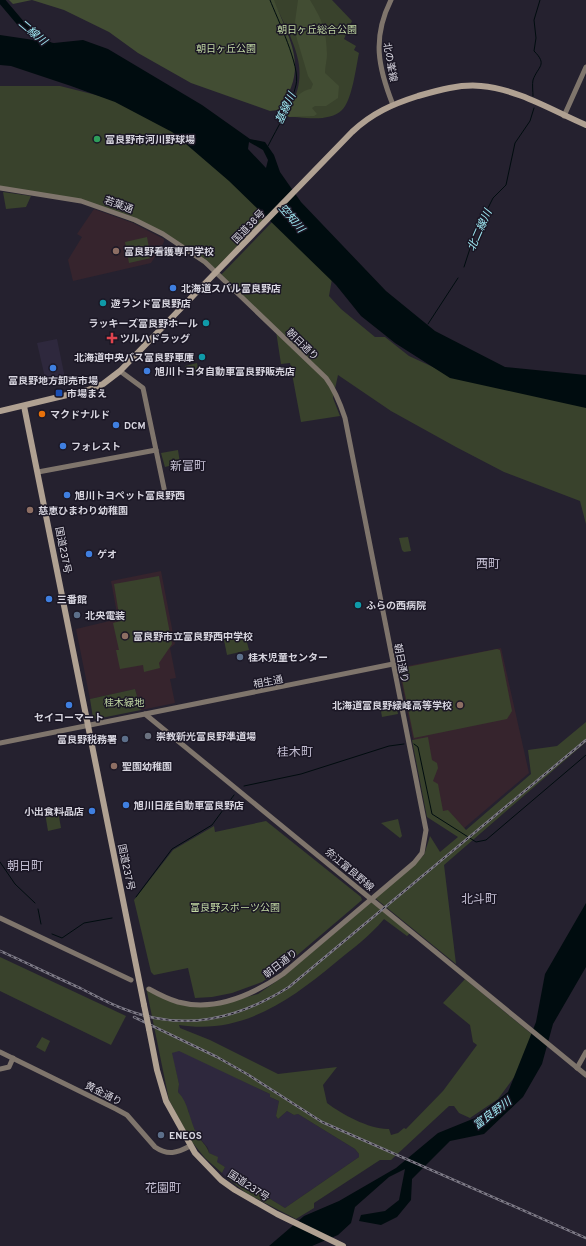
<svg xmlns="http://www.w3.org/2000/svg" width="586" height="1246" font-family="Overpass,'Noto Sans JP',sans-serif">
<rect width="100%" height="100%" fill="#25212f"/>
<!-- built -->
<g fill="#2e283d">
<path d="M 57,339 L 65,378 L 46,382 L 37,343 Z"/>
<path d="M 179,1050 L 270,1094 L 270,1097 L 279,1101 L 276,1116 L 278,1119 L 287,1111 L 294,1115 L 298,1114 L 355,1149 L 359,1154 L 359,1157 L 285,1208 L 227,1173 L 226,1177 L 222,1173 L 225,1167 L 216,1162 L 217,1157 L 209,1153 L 208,1148 L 197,1135 L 189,1117 L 189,1112 L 178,1092 L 179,1084 L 171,1053 Z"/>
</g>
<!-- education -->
<g fill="#36242d">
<path d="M 94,209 L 133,223 L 164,239 L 164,242 L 151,263 L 73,281 L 68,260 L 82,237 L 77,234 Z"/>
<path d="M 161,571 L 175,644 L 170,648 L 176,678 L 170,679 L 175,703 L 141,710 L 135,689 L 90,699 L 76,629 L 118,619 L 111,581 Z"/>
<path d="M 501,648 L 529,773 L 463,829 L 437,815 L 424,745 L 413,739 L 399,670 L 402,667 Z"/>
</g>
<!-- green -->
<g fill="#39422c">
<path d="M 273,0 L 332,0 L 352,21 L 344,39 L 356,46 L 354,50 L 359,53 C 356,67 352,101 342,110 C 329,123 301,117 284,116 C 316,74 292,41 273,0 Z"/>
<path d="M 0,86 L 60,86 L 116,100 L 187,139 L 268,215 L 213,271 L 163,234 L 81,201 L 0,188 Z"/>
<path d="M 3,192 L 31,196 L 26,207 L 6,209 Z"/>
<path d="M 274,220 L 332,279 L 329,296 L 341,309 L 375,337 L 385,337 L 409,356 L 446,373 L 586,406 L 586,524 L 580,501 L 504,472 L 456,447 L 391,411 L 338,375 L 333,398 L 340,416 L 301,422 L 290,363 L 281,364 L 276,331 L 219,277 Z"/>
<path d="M 147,237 L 151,258 L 129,263 L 125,242 Z"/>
<path d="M 197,363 L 199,374 L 188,376 L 185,366 Z"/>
<path d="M 178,450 L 180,463 L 165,467 L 161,453 Z"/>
<path d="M 408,537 L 411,551 L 404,552 L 402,550 L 399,538 Z"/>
<path d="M 159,576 L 172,644 L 159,663 L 160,668 L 144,672 L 143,665 L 120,669 L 116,650 L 119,650 L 113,623 L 120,621 L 114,584 Z"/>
<path d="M 245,635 L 249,650 L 227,655 L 224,640 Z"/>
<path d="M 497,649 L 500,650 L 512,711 L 507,719 L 414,738 L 400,670 L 402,668 Z"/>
<path d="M 135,689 L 141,710 L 96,719 L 93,718 L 90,699 Z"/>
<path d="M 393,703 L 396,704 L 398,714 L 382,717 L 380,705 Z"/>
<path d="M 586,722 L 586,742 L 444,865 L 456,964 L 375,898 L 424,855 L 430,836 L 440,852 L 458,837 L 427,817 L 412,740 L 428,737 L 432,760 L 437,763 L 438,768 L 433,781 L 438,784 L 443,811 L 448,810 L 466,830 L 531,774 L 528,750 L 557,746 Z"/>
<path d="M 58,811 L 61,828 L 48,831 L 45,813 Z"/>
<path d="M 398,819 L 402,836 L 400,838 L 381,823 Z"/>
<path d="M 266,821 L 361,897 L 362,900 L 281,969 L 262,982 L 232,993 L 212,997 L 195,998 L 188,968 L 154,975 L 151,972 L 134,900 L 173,850 L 214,826 L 215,832 Z"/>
<path d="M 371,902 L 410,933 L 407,936 L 384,919 C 370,936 352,949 335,963 C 289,1001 242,1035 179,1025 L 180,1028 L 210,1040 L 278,1074 L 337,1067 L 323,1085 L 327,1103 C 341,1114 371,1130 389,1129 L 391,1135 L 398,1133 L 404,1128 L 406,1129 L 443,1091 L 477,1045 L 473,1042 L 470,1025 L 443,1003 L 465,979 L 534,1036 L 518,1072 L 498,1099 L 470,1118 L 459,1113 L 454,1106 L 449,1106 L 391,1160 L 380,1160 L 314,1203 L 314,1208 L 296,1219 L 246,1193 L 226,1177 L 228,1173 L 285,1208 L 359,1157 L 359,1154 L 355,1149 L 298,1114 L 294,1115 L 287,1111 L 278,1119 L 276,1116 L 279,1101 L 270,1097 L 270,1094 L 179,1051 L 172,1053 L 179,1084 L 178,1092 C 189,1103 189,1120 197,1134 C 200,1141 207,1145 209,1153 L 218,1157 L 217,1162 L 225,1167 L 222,1173 L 205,1158 L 192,1142 L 169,1100 L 146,987 L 178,1004 L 193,1007 L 214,1006 L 258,994 L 284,976 Z"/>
<path d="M 0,957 L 126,1016 L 111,1045 L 0,991 Z"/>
<path d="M 42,1037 L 50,1041 L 45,1052 L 36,1047 Z"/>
</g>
<!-- forest -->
<g fill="#424d33">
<path d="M 9,0 L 274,0 C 290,42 310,68 278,110 L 270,111 L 191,83 L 138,53 L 109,32 L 64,10 L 32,0 L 13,4 Z"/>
<path d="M 298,0 L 310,0 C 323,22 326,28 327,54 C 327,60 325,67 325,73 L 339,86 L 338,98 L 326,106 L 315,106 L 312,108 L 317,114 L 314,116 L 289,117 L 286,114 C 288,104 300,90 311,89 L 313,84 L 308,76 L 294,29 Z"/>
</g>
<!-- water -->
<g fill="#000c0f" fill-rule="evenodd">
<path d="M 0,35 L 54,43 L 83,40 L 108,49 L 202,105 L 250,139 L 265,142 L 274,155 L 280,172 L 301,202 L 386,291 L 435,331 L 505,367 L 586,375 L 586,408 L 450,378 L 395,343 L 361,316 L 336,285 L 229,181 L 172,132 L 115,102 L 71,86 L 11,66 L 0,65 ZM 249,142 L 263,150 L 268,160 L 266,168 L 248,149 Z"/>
<path d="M 586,903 L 586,967 L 553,1024 L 542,1064 L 523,1097 L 484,1134 L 450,1141 L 412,1179 L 411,1200 L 397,1217 L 381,1225 L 359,1221 L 361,1215 L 385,1211 L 399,1200 L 405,1169 L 389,1177 L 355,1207 L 351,1223 L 338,1235 L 312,1246 L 269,1246 L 304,1216 L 339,1201 L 396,1168 L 438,1133 L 475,1118 L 508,1092 L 536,1022 L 545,974 Z"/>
</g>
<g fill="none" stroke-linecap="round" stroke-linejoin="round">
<!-- stream -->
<g stroke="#000c0f" stroke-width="1">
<path d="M 533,96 C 533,92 532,84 533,80 C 538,66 548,65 534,51 L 536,38 L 534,20 L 540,0"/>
<path d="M 268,146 C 277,128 292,104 296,85 C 301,67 277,18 270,0"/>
<path d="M 464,267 L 475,233 L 489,206 L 493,198 L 506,185 L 515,143 L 530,121 L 534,108"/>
<path d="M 428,324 L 458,278"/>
<path d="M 414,744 L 418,747 L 432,814 L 476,842 L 486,840 L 586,755"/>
<path d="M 244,786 L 301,774 L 389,746 L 404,744"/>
<path d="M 0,862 L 15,884 L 35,903"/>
<path d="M 136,897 L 172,849 L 212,825 L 234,795"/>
<path d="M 38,909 L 41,924"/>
<path d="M 52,934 L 62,938 L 84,923 L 112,918"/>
</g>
<!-- river -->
<path stroke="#000c0f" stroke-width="7" d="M 1,0 L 23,26 L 50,46"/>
<!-- secondary -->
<g stroke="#7f756c" stroke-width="5">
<path d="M 391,0 C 372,38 378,67 393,105"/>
<path d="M 564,116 L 586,67"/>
<path d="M 0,188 L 81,201 L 135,220 L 163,234 L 205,262 L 326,378 C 335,390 340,403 345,418 L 426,830 L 422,853 L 414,863 L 283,974 C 254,994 215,1012 178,1002 C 168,999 158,994 149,989"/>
<path d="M 120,371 L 143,388 L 165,493"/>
<path d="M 38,472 L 156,450"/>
<path d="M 145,714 L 393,664"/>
<path d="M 0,743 L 145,714 L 586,1075"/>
<path d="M 0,918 L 131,980"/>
<path d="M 0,1052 L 116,1109 L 127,1115 L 155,1147 C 168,1156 177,1153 190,1146"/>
<path d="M 577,1068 L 586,1052"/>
<path d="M 0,1069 L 9,1067 L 13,1058"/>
</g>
<!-- highway -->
<g stroke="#b0a192" stroke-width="6">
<path d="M 24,406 L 144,1005"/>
<path d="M 0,411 L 88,390 L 103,384 L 120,371 L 352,132 C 372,113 393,104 418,96 C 439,90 460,84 481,86 C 518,89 553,111 586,125"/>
<path d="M 149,1029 L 157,1070 L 166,1101 L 195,1153 L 221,1180 L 235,1190 L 277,1214 L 343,1246"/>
</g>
<defs>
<g id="rail">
<path d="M 0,951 C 27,963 53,976 80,988 C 94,995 109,1004 124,1009 C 183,1032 236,1020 289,987 L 586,740"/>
<path d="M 134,1017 L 217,1057 L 247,1074 L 322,1122 L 586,1238"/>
</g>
</defs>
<!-- rail casing -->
<use href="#rail" stroke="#7d7a86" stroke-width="2.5"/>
<!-- rail -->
<use href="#rail" stroke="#1b1725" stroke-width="1" stroke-dasharray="3" stroke-linecap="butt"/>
<!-- highway-bridge -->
<path stroke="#b0a192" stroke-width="6" d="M 144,1005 L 149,1029"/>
</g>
<!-- markers -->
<circle fill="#2e9e5b" stroke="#1b1725" stroke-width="1.5" cx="97" cy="139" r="4"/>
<g fill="#8d6e63" stroke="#1b1725" stroke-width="1.5">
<circle cx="116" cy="251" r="4"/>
<circle cx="30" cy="510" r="4"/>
<circle cx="125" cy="636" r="4"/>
<circle cx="460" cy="705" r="4"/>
<circle cx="114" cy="766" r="4"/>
</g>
<g fill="#3f7fe0" stroke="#1b1725" stroke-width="1.5">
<circle cx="173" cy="288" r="4"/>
<circle cx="53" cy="368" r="4"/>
<circle cx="147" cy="371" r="4"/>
<circle cx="116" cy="425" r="4"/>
<circle cx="63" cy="446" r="4"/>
<circle cx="67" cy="495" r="4"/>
<circle cx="89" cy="554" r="4"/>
<circle cx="49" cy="599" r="4"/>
<circle cx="69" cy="705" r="4"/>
<circle cx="126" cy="805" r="4"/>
<circle cx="92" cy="811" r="4"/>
</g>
<g fill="#0f9aa8" stroke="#1b1725" stroke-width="1.5">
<circle cx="103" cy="303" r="4"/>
<circle cx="206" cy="323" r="4"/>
<circle cx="202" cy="357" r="4"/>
<circle cx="358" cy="605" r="4"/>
</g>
<path fill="#e0444e" stroke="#1b1725" stroke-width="1.5" d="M110 332h4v4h4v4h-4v4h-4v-4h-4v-4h4z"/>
<rect fill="#1a4fb4" stroke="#1b1725" stroke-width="1.5" x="55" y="389" width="8" height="8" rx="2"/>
<circle fill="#e8710a" stroke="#1b1725" stroke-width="1.5" cx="42" cy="414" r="4"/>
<g fill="#5c6f8a" stroke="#1b1725" stroke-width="1.5">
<circle cx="77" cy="615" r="4"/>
<circle cx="240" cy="657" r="4"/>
<circle cx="125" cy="739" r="4"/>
<circle cx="161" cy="1135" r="4"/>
</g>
<circle fill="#6b7280" stroke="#1b1725" stroke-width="1.5" cx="148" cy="736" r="4"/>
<g text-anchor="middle" stroke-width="3" stroke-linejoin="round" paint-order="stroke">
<!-- park labels -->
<g font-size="10" fill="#c3daa5" stroke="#1b1725">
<text x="317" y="33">朝日ヶ丘総合公園</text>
<text x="226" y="52">朝日ヶ丘公園</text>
<text x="124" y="706">桂木緑地</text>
<text x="235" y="911">富良野スポーツ公園</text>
</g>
<!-- street labels -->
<g font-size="10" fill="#d7d5df" stroke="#1b1725">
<text transform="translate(391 62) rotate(80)" y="4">北の峯線</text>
<text transform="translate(119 204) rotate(20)" y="4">若葉通</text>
<text transform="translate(248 226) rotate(-46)" y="4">国道38号</text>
<text transform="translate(303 344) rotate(44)" y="4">朝日通り</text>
<text transform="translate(64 550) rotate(79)" y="4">国道237号</text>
<text transform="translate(402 663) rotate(79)" y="4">朝日通り</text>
<text transform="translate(268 681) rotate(-11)" y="4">相生通</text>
<text transform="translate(127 867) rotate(78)" y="4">国道237号</text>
<text transform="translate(350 869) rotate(40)" y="4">奈江富良野線</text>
<text transform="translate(280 963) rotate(-38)" y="4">朝日通り</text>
<text transform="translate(104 1093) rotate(27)" y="4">黄金通り</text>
<text transform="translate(249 1185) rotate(33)" y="4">国道237号</text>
</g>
<!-- poi labels -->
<g font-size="10" font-weight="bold" fill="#d7d5df" stroke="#1b1725" text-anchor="start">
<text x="105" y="143">富良野市河川野球場</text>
<text x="124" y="255">富良野看護専門学校</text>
<text x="181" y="292">北海道スバル富良野店</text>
<text x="111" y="307">遊ランド富良野店</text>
<text x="198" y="327" text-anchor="end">ラッキーズ富良野ホール</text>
<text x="120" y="342">ツルハドラッグ</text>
<text x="194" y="361" text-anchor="end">北海道中央バス富良野車庫</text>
<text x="155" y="375">旭川トヨタ自動車富良野販売店</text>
<text x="53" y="384" text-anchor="middle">富良野地方卸売市場</text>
<text x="67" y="397">市場まえ</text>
<text x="50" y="418">マクドナルド</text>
<text x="124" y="429">DCM</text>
<text x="71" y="450">フォレスト</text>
<text x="75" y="499">旭川トヨペット富良野西</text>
<text x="38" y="514">慈恵ひまわり幼稚園</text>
<text x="97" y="558">ゲオ</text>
<text x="57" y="603">三番館</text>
<text x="366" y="609">ふらの西病院</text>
<text x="85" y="619">北央電装</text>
<text x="133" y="640">富良野市立富良野西中学校</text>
<text x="248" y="661">桂木児童センター</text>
<text x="452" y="709" text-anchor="end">北海道富良野緑峰高等学校</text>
<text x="69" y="721" text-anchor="middle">セイコーマート</text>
<text x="156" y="740">崇教新光富良野準道場</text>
<text x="117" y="743" text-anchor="end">富良野税務署</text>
<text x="122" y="770">聖園幼稚園</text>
<text x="134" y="809">旭川日産自動車富良野店</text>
<text x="84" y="815" text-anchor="end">小出食料品店</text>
<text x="169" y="1139">ENEOS</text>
</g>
<!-- water labels -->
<g font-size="11" font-style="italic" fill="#9fe9f3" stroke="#1b1725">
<text transform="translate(33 32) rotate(40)" y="4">二線川</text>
<text transform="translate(285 108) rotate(-65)" y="4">基線川</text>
<text transform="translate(292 218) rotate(50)" y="4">空知川</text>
<text transform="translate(479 230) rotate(-66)" y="4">北二線川</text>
<text transform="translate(492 1113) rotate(-37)" y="4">富良野川</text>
</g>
<!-- quarter labels -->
<g font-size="12" fill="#c3bed2" stroke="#1b1725">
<text x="188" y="470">新富町</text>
<text x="488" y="568">西町</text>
<text x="295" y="756">桂木町</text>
<text x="25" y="870">朝日町</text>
<text x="479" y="903">北斗町</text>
<text x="163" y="1192">花園町</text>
</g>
</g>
</svg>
